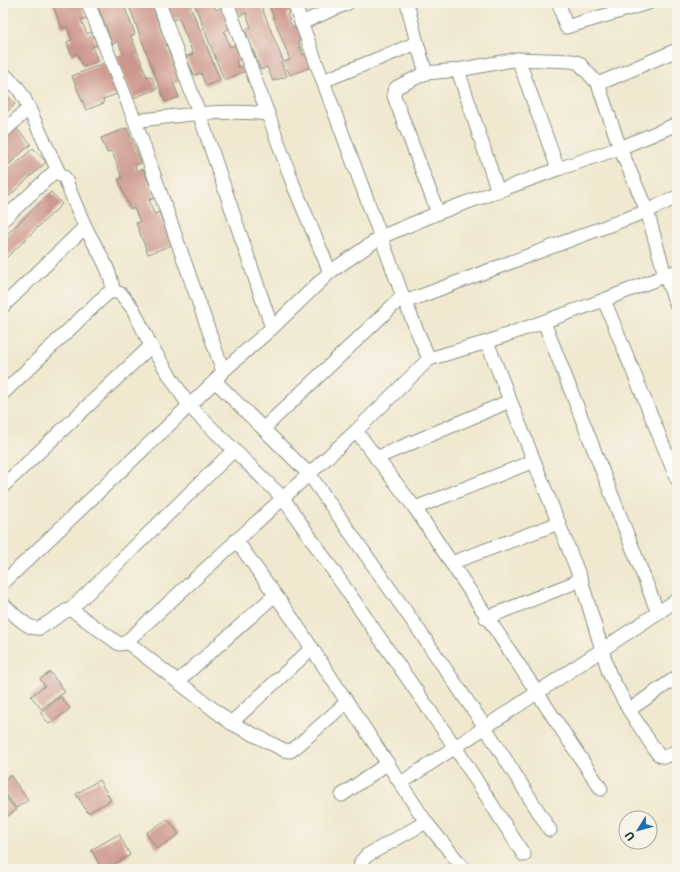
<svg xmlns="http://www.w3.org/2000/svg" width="680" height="872" font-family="'Playpen Sans',sans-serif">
<rect width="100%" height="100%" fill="#f7f3e8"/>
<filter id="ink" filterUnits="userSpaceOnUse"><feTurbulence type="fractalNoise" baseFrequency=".025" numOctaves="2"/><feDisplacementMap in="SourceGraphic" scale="8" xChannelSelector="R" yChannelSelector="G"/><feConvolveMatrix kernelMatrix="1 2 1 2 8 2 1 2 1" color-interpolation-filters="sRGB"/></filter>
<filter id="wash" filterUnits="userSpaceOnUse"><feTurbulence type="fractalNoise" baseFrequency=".012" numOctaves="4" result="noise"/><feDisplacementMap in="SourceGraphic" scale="16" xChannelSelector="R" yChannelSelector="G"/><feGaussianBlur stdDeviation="0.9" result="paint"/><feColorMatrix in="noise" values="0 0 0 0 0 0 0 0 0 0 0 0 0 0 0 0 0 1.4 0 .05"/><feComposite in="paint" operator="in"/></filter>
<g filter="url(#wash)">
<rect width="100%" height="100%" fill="#f0e8cf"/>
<g id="blocks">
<!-- building -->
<g fill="#cd978d">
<path d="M 52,3 L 81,3 L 87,18 L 81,20 L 87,34 L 92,32 L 97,45 L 92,47 L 98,61 L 83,67 L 77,53 L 72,56 L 67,42 L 72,40 L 67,26 L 62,28 Z"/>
<path d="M 97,3 L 123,3 L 135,34 L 131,36 L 147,77 L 151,76 L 157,89 L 133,98 L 117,57 L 123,54 L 118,41 L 112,44 Z"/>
<path d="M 128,3 L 151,3 L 180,81 L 173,83 L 179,97 L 165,102 Z"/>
<path d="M 166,3 L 189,3 L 220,80 L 206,86 L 201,73 L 194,75 L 186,57 L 193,54 L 179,18 L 172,20 Z"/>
<path d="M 194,3 L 213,3 L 216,10 L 222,7 L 230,28 L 224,31 L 230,47 L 237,44 L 243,58 L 236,61 L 238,67 L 244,65 L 246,71 L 224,80 Z"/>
<path d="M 234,3 L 260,3 L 283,61 L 281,62 L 287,76 L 273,81 L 267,67 L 261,70 L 245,30 L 251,27 L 246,13 L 239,16 Z"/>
<path d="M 268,3 L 287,3 L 291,12 L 287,14 L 292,27 L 299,24 L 304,38 L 298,41 L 303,55 L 309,53 L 314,66 L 290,75 L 284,62 L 290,60 Z"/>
<path d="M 104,63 L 117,94 L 103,99 L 104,103 L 86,110 L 72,76 Z"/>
<path d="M 3,91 L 15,104 L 3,116 Z"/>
<path d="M 15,127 L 31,144 L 3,170 L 3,138 Z"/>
<path d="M 127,128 L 141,163 L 135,165 L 137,171 L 143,169 L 155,198 L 149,200 L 154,214 L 159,212 L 172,245 L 148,254 L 136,223 L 140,222 L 134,208 L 130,209 L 118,179 L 122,178 L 112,151 L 107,153 L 101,138 Z"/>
<path d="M 33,148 L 46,162 L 3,202 L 3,176 Z"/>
<path d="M 51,192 L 62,204 L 3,261 L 3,238 Z"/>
<path d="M 50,672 L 65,692 L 41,709 L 31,696 L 45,686 L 40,679 Z"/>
<path d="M 61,697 L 70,709 L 49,724 L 40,712 Z"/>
<path d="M 10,775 L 28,800 L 16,808 L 3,790 L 3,781 Z"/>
<path d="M 99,780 L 111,800 L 88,813 L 76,794 Z"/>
<path d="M 3,793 L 16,810 L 5,818 L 3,815 Z"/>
<path d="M 168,819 L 179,834 L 157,849 L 146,833 Z"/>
<path d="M 119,834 L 130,855 L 106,869 L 102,869 L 91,850 Z"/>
</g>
</g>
</g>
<g filter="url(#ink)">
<use href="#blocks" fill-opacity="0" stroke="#889282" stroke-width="1"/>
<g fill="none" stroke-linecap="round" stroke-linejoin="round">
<defs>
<g id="street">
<path d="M 88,3 L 135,121 L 223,371"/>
<path d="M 159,3 L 199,113 L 272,328"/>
<path d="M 227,3 L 268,114"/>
<path d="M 294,3 L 405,302 L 429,359"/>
<path d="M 407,3 L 417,43"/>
<path d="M 559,3 L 566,27 L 648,3"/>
<path d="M 301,23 L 348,3"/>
<path d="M 518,59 L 558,169"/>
<path d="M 458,70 L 498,192"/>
<path d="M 3,73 L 18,88 L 24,98 L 59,173"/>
<path d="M 323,81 L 417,43 L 426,73"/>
<path d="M 598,84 L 677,50"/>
<path d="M 135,121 C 181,115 222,109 268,114 L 293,184 L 330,272"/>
<path d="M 3,132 L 29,108"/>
<path d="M 438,213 L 394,96 L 394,91 L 397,87 L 426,73 L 458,70 L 518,59 L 572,61 L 579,63 L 598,84 L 620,148 L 647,211 L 665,275 L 677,306"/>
<path d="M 3,220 L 53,173 L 59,173 L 65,178 C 71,194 78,211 85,226 C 95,248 111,267 113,291"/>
<path d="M 604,300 L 677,479"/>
<path d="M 405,302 L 647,211 L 677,197"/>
<path d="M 3,306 L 85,227"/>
<path d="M 544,322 L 658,613"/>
<path d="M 487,342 L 581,580 L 609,673 L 629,710 L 657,753 C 664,760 670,755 677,750"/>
<path d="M 215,381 L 309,474 L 416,626 L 485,727 L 550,830"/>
<path d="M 3,393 L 99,301 L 107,294 L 113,291 L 121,294 L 133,309 L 151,346 L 189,406 L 283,498 L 455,747 L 524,855"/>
<path d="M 264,428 L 403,296"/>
<path d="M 356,431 L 415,508 L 601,789"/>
<path d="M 376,458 L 510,401"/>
<path d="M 3,486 L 151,346"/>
<path d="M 415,508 L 534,461"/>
<path d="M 236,540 L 294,621 L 426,822 L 464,869"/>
<path d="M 451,563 L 559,523"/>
<path d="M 3,583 L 215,381 L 223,371 L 272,328 L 330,272 L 381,237 L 438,213 L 558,169 L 620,148 L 677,124"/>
<path d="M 3,604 C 12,612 28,631 40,628 L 66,611 L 72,610 L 119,644 L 125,643 L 356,431 L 429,359 L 487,342 L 604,300 L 677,271"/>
<path d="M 70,610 L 234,450"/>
<path d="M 486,618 L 581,580"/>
<path d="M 127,642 L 231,723 L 284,750 L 290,751 L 295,748 L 347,702"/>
<path d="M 178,681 L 275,595"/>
<path d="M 629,710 L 677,677"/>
<path d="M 231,723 L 312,648"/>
<path d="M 401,783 L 677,600"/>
<path d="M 342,795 L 388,763"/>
<path d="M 360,869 L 361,862 L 366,856 L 426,822"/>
</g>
</defs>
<!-- street casing -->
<use href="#street" stroke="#889282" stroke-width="15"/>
<!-- street -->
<use href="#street" stroke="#fff" stroke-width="13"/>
</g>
</g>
<!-- margin -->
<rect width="680" height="872" fill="none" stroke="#f7f3e8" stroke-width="16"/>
<!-- north arrow -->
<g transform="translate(638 830) rotate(233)"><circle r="19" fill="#f7f3e8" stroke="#a1aaa0"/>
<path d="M0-3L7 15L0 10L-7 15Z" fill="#1f6fb2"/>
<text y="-6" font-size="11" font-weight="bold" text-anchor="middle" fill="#1f3d34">U</text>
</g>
</svg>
